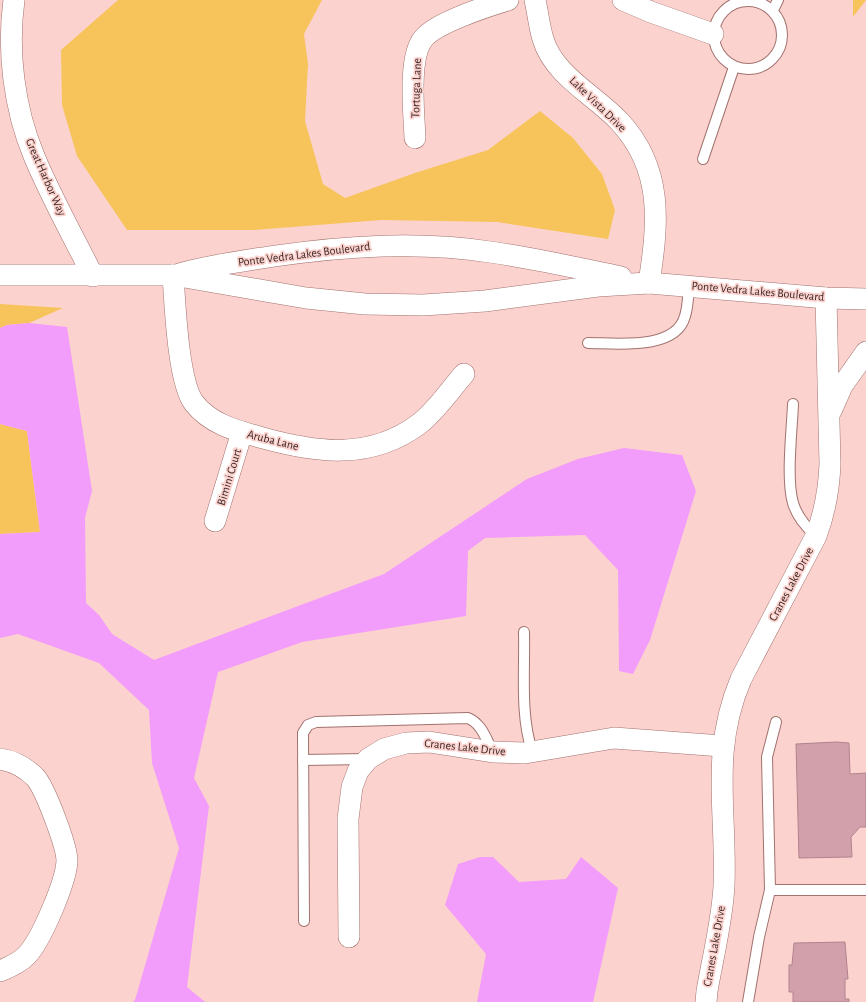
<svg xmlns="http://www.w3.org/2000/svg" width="866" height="1002" font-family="'Alegreya Sans',sans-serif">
<rect width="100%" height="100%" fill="#fcd2ce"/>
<!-- green -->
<g fill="#f6c45b">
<path d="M 118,0 L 322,0 L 304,34 L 308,64 L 305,121 L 323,184 L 345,198 L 415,173 L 488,150 L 540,111 L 573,138 L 602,174 L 615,210 L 608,239 L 497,222 L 381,220 L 253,230 L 127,230 L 77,156 L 62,105 L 61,50 Z"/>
<path d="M 853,0 L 866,0 L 853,17 Z"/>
<path d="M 0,304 L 63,308 L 29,323 L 7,325 L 0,328 Z"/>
<path d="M 0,424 L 27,431 L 40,532 L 0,534 Z"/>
</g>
<!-- water -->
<g fill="#f29cfb">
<path d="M 29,323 L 67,327 L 92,491 L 85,518 L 86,603 L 99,615 L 112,634 L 154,660 L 384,574 L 527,479 L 578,459 L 624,448 L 682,455 L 696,491 L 650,640 L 633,674 L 619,671 L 618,570 L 585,535 L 485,538 L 468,551 L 466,616 L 302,642 L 218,672 L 194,778 L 209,806 L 187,987 L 205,1002 L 133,1002 L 135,1000 L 179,848 L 152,763 L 149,710 L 99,663 L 18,634 L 0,638 L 0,534 L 40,532 L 27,431 L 0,424 L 0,328 L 7,325 Z"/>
<path d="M 480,857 L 493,857 L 519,882 L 566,879 L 581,857 L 618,888 L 593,1002 L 477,1002 L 486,954 L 445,905 L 458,864 Z"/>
</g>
<!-- building -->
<g fill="#d1a0ab" stroke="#b2838e">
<path d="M 836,742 L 849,743 L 850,774 L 866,773 L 866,827 L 860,827 L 851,837 L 852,857 L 799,858 L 796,744 Z"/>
<path d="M 845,942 L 848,979 L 845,979 L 845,999 L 849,999 L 849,1002 L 793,1002 L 793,992 L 789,992 L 789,965 L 792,965 L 794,943 Z"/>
</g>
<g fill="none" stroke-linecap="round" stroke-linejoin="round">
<defs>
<g id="service">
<circle cx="748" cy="35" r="34"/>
<path d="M 773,10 L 778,0"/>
<path d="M 703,159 L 734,67"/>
<path d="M 588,343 C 615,343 676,351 685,316 C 688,307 688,296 689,286"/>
<path d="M 793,404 C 792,430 786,479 793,503 C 797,517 806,527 816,536"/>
<path d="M 524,632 C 525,671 520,714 532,751"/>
<path d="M 776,722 L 767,757 L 770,890 L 866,890"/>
<path d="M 303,760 L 367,759"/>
<path d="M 304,921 L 303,733 L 308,725 L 316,722 L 468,718 C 482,724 486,739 493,752"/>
<path d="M 748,1002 L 759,937 L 770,890"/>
</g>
<g id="minor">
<path d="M 14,0 C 7,51 14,108 34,156 C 51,197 73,236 93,276"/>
<path d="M 535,0 C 538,13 539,26 543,39 C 554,76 595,95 620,122 C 664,170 658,224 649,283"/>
<path d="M 623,0 L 651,12 L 713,34"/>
<path d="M 415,138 C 414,114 408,58 423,39 C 435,23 488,6 508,0"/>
<path d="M 179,274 C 211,265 243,261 275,256 C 346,246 418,241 490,252 C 534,258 577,268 621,277"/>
<path d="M 0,275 L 173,275 L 306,298 L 365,304 L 423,305 L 485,301 L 598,286 L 649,283 L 826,298 L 866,299"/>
<path d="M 173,275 C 175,304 178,382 194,403 C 211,425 238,431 263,438 C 317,453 371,460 419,424 C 436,411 450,390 464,374"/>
<path d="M 831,411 L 842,386 L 866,352"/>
<path d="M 215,521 L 242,432"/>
<path d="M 0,759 C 13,761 25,767 35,777 C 45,788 67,846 67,861 C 66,882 41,941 26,956 C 19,963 10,967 0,971"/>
<path d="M 349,937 L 348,819 L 352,787 L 358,771 L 368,759 L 384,749 L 406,743 L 429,742 L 493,752 L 525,753 L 614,738 L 722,746"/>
<path d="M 706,1002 L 707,991 C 713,956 722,922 724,886 C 727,811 710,752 741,679 L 816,536 C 825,512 829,489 830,464 L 826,298"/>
</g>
</defs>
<!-- service casing -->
<use href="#service" stroke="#a1726e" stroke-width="12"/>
<!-- minor casing -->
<use href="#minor" stroke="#a1726e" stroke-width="22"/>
<!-- service -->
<use href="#service" stroke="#fff" stroke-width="10"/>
<!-- minor -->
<use href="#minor" stroke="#fff" stroke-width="21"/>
</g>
<g text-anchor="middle" stroke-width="3.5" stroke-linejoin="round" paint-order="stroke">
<!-- street labels -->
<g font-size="12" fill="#3b2826" stroke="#fcd2ce">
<text transform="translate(416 88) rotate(-88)" y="4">Tortuga Lane</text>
<text transform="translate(598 104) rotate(44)" y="4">Lake Vista Drive</text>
<text transform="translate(46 177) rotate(66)" y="4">Great Harbor Way</text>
<text transform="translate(304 254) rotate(-7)" y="4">Ponte Vedra Lakes Boulevard</text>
<text transform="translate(758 291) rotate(5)" y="4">Ponte Vedra Lakes Boulevard</text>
<text transform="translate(273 440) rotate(14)" y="4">Aruba Lane</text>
<text transform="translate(229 477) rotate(-73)" y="4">Bimini Court</text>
<text transform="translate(791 584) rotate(-62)" y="4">Cranes Lake Drive</text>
<text transform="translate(465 747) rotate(6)" y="4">Cranes Lake Drive</text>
<text transform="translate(714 946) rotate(-80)" y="4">Cranes Lake Drive</text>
</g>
</g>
</svg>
